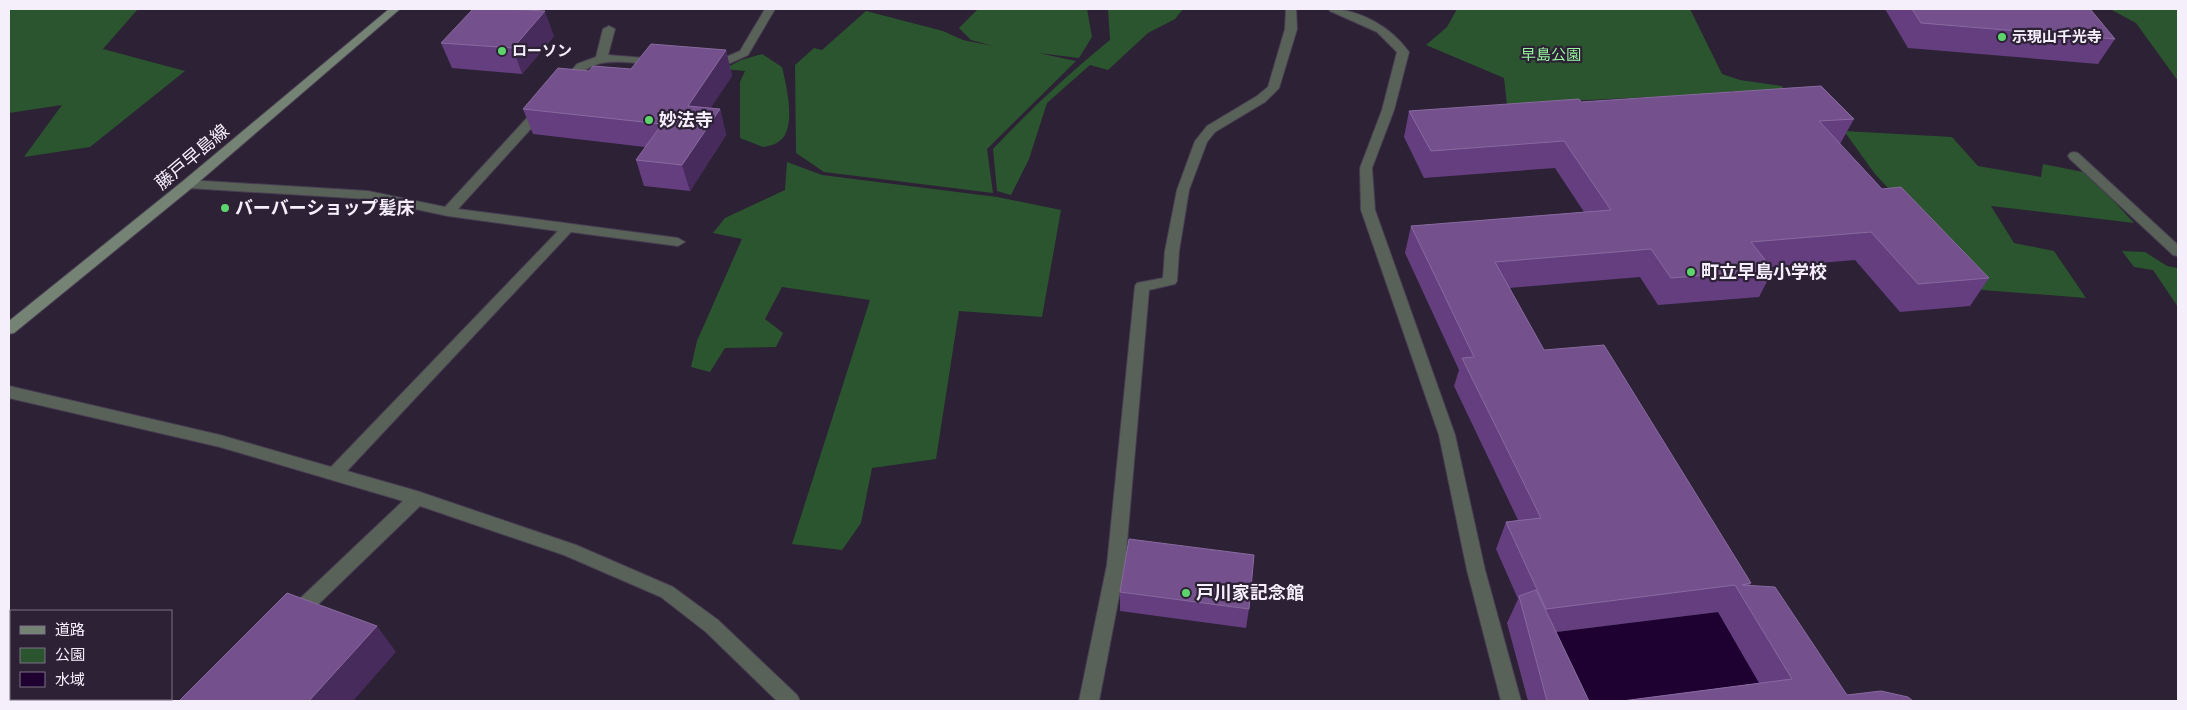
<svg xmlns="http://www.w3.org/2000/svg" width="2187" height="710" font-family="'Noto Sans','Noto Sans JP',sans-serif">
<rect width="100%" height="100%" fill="#2c2135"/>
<!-- green -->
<g fill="#2b552f">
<path d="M 9,9 L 138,9 L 103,49 L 185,71 L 90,147 L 24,157 L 62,105 L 9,113 Z"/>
<path d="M 978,9 L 1087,9 L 1092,37 L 1079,58 L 1038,53 L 1076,61 L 987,149 L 993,193 L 824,172 L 796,153 L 795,65 L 814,48 L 822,50 L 866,11 L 943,31 L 963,40 L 993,46 L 971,40 L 959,28 Z"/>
<path d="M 1108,9 L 1183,9 L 1175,19 L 1148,33 L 1108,70 L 1090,65 L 1047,103 L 1029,159 L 1011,195 L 997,191 L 993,149 C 1030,110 1068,74 1110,40 Z"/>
<path d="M 1457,9 L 1690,9 L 1722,74 L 1740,80 L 1782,86 L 1786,94 L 1731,91 L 1731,93 L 1507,104 L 1504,78 L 1426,45 L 1447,27 Z"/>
<path d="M 2110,9 L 2178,9 L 2178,81 L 2136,23 Z"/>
<path d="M 762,54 L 782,67 C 786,84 798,131 778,142 C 774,145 768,146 763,147 L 740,138 L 740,82 L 745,71 L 724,69 L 741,60 Z"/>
<path d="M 1844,131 L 1952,137 L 1978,166 L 2041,177 L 2043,164 L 2088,173 L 2134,223 L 1991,206 L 2014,243 L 2054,251 L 2086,298 L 1982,290 L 1875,174 Z"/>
<path d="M 787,162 L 822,175 L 997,197 L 1061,210 L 1042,317 L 959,311 L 936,459 L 872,468 L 861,523 L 842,550 L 792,544 L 870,300 L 782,287 L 765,319 L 783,333 L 776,347 L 725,348 L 710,372 L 691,367 L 697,341 L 742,239 L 713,233 L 725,218 L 785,190 Z"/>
<path d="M 2122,251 L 2145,252 L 2167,266 L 2178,268 L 2178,307 L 2153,270 L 2134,267 Z"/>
</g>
<!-- water -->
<path fill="#1e0031" d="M 1718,612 L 1770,701 L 1563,701 L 1533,635 Z"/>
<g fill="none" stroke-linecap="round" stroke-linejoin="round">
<defs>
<g id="street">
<path d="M 765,9 L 775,9 L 748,55 L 717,69 L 706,68 L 704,66 L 706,64 L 712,63 L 740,51 Z"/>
<path d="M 1286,9 L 1296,9 L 1297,29 L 1279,88 L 1265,102 L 1215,132 L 1207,142 L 1189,190 L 1179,251 L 1177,281 L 1175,284 L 1149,290 L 1125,565 L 1099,701 L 1079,701 L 1107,565 L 1135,286 L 1137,283 L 1163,278 L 1165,251 L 1177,190 L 1195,141 L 1207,126 L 1257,96 L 1268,87 L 1285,29 Z"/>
<path d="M 1329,9 C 1360,9 1391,27 1409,52 L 1394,110 L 1372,168 L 1375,210 L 1455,435 L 1485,570 L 1521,701 L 1501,701 L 1467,570 L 1439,435 L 1361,210 L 1360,168 L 1382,110 L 1397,52 L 1377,32 L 1330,11 Z"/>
<path d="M 609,26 L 615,29 L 608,55 L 657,59 L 661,60 L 663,62 L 661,64 C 654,66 645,64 638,63 C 606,60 588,60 569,87 L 561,87 L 559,85 L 577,64 L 596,57 L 603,29 Z"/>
<path d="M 542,105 L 548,109 L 546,112 L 458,209 L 678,238 L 685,242 L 678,246 L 571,232 L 347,471 L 417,491 L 576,545 L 673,587 L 718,620 L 797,695 L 800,701 L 777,701 L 706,632 L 661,597 L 564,555 L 420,506 L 301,621 L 295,623 L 289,621 L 286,615 L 289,609 L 403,501 L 220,447 L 9,398 L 9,386 L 220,435 L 331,467 L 558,231 L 448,216 L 368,199 L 188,188 L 182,184 L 188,180 L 368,191 L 445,207 L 538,106 Z"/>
<path d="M 2074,152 L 2078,153 L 2178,245 L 2178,256 L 2173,255 L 2070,159 L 2068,156 L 2070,153 Z"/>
</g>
<path id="secondary" d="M 389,9 L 400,9 L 193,187 L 14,333 L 9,334 L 9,321 L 183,181 Z"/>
</defs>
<!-- street casing -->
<use href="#street" stroke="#483e51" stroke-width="2"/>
<!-- secondary casing -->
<use href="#secondary" stroke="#483e51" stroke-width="2"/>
<!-- street -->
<use href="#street" fill="#596259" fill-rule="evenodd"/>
<!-- secondary -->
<use href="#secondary" fill="#758375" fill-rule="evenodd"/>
</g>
<!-- wall -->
<g fill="#653e80">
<path d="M 1885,9 L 2090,9 L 2115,39 L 2098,64 L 1908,48 Z"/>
<path d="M 554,36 L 522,74 L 452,68 L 441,43 Z"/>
<path d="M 726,50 L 732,76 L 710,108 L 720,109 L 726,135 L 690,191 L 644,186 L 636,160 L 645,147 L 533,134 L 523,109 L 589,71 L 631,69 Z"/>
<path d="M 1581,102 L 1854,119 L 1840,144 L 1882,189 L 1989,278 L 1970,306 L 1900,312 L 1855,260 L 1771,267 L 1773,270 L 1759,297 L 1658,305 L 1640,277 L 1509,288 L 1544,350 L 1751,583 L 1750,585 L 1847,695 L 1908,697 L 1622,701 L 1759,683 L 1718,612 L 1556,632 L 1589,701 L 1528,701 L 1507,623 L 1518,599 L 1496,549 L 1506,522 L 1518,520 L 1454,386 L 1459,370 L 1405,253 L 1411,226 L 1584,212 L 1555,168 L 1424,178 L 1404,137 L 1409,111 Z"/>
<path d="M 1120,592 L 1249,609 L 1246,628 L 1120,611 Z"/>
</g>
<!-- shaded-wall -->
<g fill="#482b5d">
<path d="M 545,11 L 554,36 L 522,74 L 513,48 Z"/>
<path d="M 726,50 L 732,76 L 695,132 L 688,106 Z"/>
<path d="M 720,109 L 726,135 L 690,191 L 682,165 Z"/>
<path d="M 377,626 L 396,652 L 353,701 L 309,701 Z"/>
</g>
<!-- building -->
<g fill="#74518d" stroke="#886a9f">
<path d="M 473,9 L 508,9 L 545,11 L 513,48 L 441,43 Z"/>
<path d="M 1912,9 L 2090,9 L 2115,39 L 1921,23 Z"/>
<path d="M 651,44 L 726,50 L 688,106 L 720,109 L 682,165 L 636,160 L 662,124 L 523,109 L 558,68 L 589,71 L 593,66 L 631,69 Z"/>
<path d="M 1821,86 L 1854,119 L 1819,121 L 1882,189 L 1901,187 L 1989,278 L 1918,284 L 1871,232 L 1751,242 L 1773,270 L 1671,278 L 1651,249 L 1495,262 L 1544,350 L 1604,345 L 1751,583 L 1742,585 L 1775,587 L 1847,695 L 1881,691 L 1908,697 L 1913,701 L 1622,701 L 1792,679 L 1735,585 L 1546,609 L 1506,522 L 1541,518 L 1462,358 L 1474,357 L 1411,226 L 1611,210 L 1564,141 L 1431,151 L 1409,111 L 1579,99 L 1581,102 Z"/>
<path d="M 1129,539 L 1254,555 L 1249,609 L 1120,592 Z"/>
<path d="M 1536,590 L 1589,701 L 1547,701 L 1519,596 Z"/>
<path d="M 287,593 L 377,626 L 309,701 L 179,701 Z"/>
</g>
<!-- markers -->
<g fill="#5dd56c" stroke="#2c2135" stroke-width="2">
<circle cx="2002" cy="37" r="5"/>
<circle cx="502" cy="51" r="5"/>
<circle cx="649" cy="120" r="5"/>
<circle cx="225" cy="208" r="5"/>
<circle cx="1691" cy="272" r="5"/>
<circle cx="1186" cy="593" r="5"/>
</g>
<g text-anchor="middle" stroke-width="4.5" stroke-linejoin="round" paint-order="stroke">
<!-- far-poi labels -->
<g font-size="15" font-weight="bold" fill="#f5eefb" stroke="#2c2135" text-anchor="start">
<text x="2012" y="42">示現山千光寺</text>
<text x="512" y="56">ローソン</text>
</g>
<!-- far-park labels -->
<g font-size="15" fill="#96f69e" stroke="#2c2135">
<text x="1551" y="60">早島公園</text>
</g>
<!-- poi labels -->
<g font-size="18" font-weight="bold" fill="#f5eefb" stroke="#2c2135" text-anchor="start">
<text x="659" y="126">妙法寺</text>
<text x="235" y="214">バーバーショップ髪床</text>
<text x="1701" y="278">町立早島小学校</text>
<text x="1196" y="599">戸川家記念館</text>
</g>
<!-- street labels -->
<g font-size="18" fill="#f5eefb" stroke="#2c2135">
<text transform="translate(192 157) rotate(-40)" y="6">藤戸早島線</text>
</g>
</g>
<!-- border -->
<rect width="2187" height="710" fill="none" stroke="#f5eefb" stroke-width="20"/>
<!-- legend -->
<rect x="10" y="610" width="162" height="90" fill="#2c2135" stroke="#7c7384"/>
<rect x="20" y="626" width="25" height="8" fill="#758375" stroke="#7c7384"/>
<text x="55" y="635" font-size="15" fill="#f5eefb">道路</text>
<rect x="20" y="648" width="25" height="15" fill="#2b552f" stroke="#7c7384"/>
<text x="55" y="660" font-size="15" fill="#f5eefb">公園</text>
<rect x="20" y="672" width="25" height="15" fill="#1e0031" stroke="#7c7384"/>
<text x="55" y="685" font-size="15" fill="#f5eefb">水域</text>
</svg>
